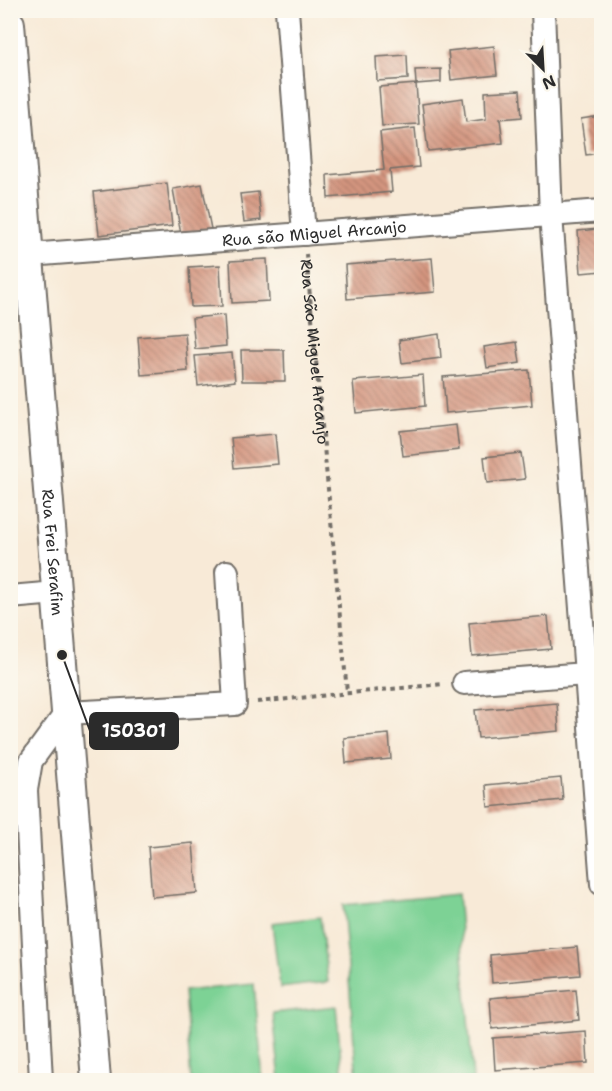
<svg xmlns="http://www.w3.org/2000/svg" width="612" height="1091" font-family="'Shantell Sans',sans-serif">
<defs>
<pattern id="building-back-hatch" width="6" height="6" patternUnits="userSpaceOnUse" patternTransform="scale(1.5)"><rect width="6" height="6" fill="#d4957f"/><path d="M-1 5l2 2M0 0l6 6M5-1l2 2" fill="none" stroke="#ac7a68"/></pattern>
</defs>
<rect width="100%" height="100%" fill="#fbf7ec"/>
<filter id="ink" filterUnits="userSpaceOnUse"><feTurbulence type="fractalNoise" baseFrequency=".0167" numOctaves="2"/><feDisplacementMap in="SourceGraphic" scale="12" xChannelSelector="R" yChannelSelector="G"/><feConvolveMatrix kernelMatrix="1 2 1 2 8 2 1 2 1" color-interpolation-filters="sRGB"/></filter>
<filter id="wash" filterUnits="userSpaceOnUse"><feTurbulence type="fractalNoise" baseFrequency=".008" numOctaves="4" result="noise"/><feDisplacementMap in="SourceGraphic" scale="24" xChannelSelector="R" yChannelSelector="G"/><feGaussianBlur stdDeviation="1.35" result="paint"/><feColorMatrix in="noise" values="0 0 0 0 0 0 0 0 0 0 0 0 0 0 0 0 0 1.4 0 .05"/><feComposite in="paint" operator="in"/></filter>
<g filter="url(#wash)">
<rect width="100%" height="100%" fill="#f8ead7"/>
<!-- green -->
<g fill="#7dd295" stroke="#547e60" stroke-width="1.5">
<path d="M 458,894 L 473,1080 L 357,1080 L 343,905 Z"/>
<path d="M 320,917 L 328,982 L 280,988 L 272,923 Z"/>
<path d="M 254,984 L 263,1080 L 191,1080 L 184,991 Z"/>
<path d="M 336,1006 L 343,1080 L 280,1080 L 273,1013 Z"/>
</g>
<g id="blocks">
<!-- building -->
<g fill="url(#building-back-hatch)">
<path d="M 494,46 L 497,75 L 451,80 L 448,51 Z"/>
<path d="M 407,55 L 408,79 L 377,81 L 376,57 Z"/>
<path d="M 441,69 L 441,82 L 416,84 L 419,124 L 382,126 L 379,87 L 416,84 L 415,70 Z"/>
<path d="M 520,90 L 522,117 L 500,119 L 503,143 L 428,151 L 422,104 L 463,98 L 466,122 L 486,119 L 485,92 Z"/>
<path d="M 600,116 L 602,153 L 586,155 L 581,119 Z"/>
<path d="M 415,128 L 419,167 L 390,170 L 392,192 L 328,198 L 327,175 L 384,170 L 380,132 Z"/>
<path d="M 167,183 L 172,226 L 99,235 L 94,192 Z"/>
<path d="M 202,184 L 211,229 L 181,234 L 173,189 Z"/>
<path d="M 258,192 L 261,220 L 244,222 L 240,194 Z"/>
<path d="M 598,229 L 599,244 L 602,244 L 602,271 L 581,273 L 578,231 Z"/>
<path d="M 432,258 L 435,292 L 347,299 L 345,265 Z"/>
<path d="M 267,259 L 269,301 L 232,303 L 230,261 Z"/>
<path d="M 220,265 L 222,306 L 191,307 L 189,267 Z"/>
<path d="M 224,315 L 226,346 L 195,349 L 192,318 Z"/>
<path d="M 185,333 L 188,371 L 141,375 L 138,337 Z"/>
<path d="M 439,334 L 441,358 L 402,363 L 399,340 Z"/>
<path d="M 517,342 L 520,363 L 487,368 L 484,347 Z"/>
<path d="M 241,350 L 284,350 L 285,381 L 242,381 Z"/>
<path d="M 232,353 L 235,381 L 198,386 L 195,356 Z"/>
<path d="M 529,370 L 532,405 L 446,413 L 443,377 Z"/>
<path d="M 423,375 L 425,406 L 356,413 L 353,381 Z"/>
<path d="M 456,425 L 459,450 L 403,456 L 400,431 Z"/>
<path d="M 275,434 L 278,464 L 234,468 L 231,438 Z"/>
<path d="M 521,453 L 525,479 L 487,483 L 484,457 Z"/>
<path d="M 548,616 L 551,649 L 472,656 L 469,623 Z"/>
<path d="M 557,703 L 559,731 L 478,738 L 475,710 Z"/>
<path d="M 389,734 L 391,759 L 346,763 L 344,738 Z"/>
<path d="M 561,778 L 563,800 L 488,807 L 486,785 Z"/>
<path d="M 193,843 L 197,893 L 152,897 L 148,847 Z"/>
<path d="M 577,947 L 580,975 L 492,983 L 490,955 Z"/>
<path d="M 576,990 L 579,1020 L 492,1029 L 490,998 Z"/>
<path d="M 586,1031 L 588,1063 L 495,1070 L 493,1038 Z"/>
</g>
</g>
</g>
<g filter="url(#ink)">
<use href="#blocks" fill-opacity="0" stroke="#736e67" stroke-width="1.5"/>
<g fill="none" stroke-linecap="round" stroke-linejoin="round">
<defs>
<g id="minor">
<path d="M 287,10 L 304,234"/>
<path d="M 543,10 L 551,215 L 602,884"/>
<path id="s2" d="M 29,255 L 602,211"/>
<path d="M 10,597 L 56,593"/>
<path d="M 464,683 L 600,673"/>
<path d="M 41,1080 L 26,790 L 31,761 L 66,713 L 235,704 L 227,572"/>
</g>
<g id="major">
<path id="s3" d="M 10,24 L 96,1080"/>
</g>
</defs>
<!-- minor casing -->
<use href="#minor" stroke="#736e67" stroke-width="26"/>
<!-- major casing -->
<use href="#major" stroke="#736e67" stroke-width="32"/>
<!-- path -->
<g stroke="#736e67" stroke-width="4" stroke-dasharray="4.5 4.5" stroke-linecap="butt">
<path id="s1" d="M 306,254 L 347,692"/>
<path d="M 257,702 L 443,684"/>
</g>
<!-- minor -->
<use href="#minor" stroke="#fff" stroke-width="22"/>
<!-- major -->
<use href="#major" stroke="#fff" stroke-width="28"/>
</g>
</g>
<g text-anchor="middle" stroke-width="4.5" stroke-linejoin="round" paint-order="stroke">
<!-- street labels -->
<g font-size="16" fill="#2b2b2b" stroke="#fbf7ec">
<text dy="6" stroke="none"><textPath href="#s2" startOffset="286">Rua são Miguel Arcanjo</textPath></text>
<text dy="6" stroke="none"><textPath href="#s1" startOffset="98">Rua São Miguel Arcanjo</textPath></text>
<text dy="6" stroke="none"><textPath href="#s3" startOffset="530">Rua Frei Serafim</textPath></text>
</g>
</g>
<!-- callouts -->
<path fill="none" stroke="#2b2b2b" stroke-width="2" d="M62 655L90 731"/>
<circle fill="#2b2b2b" stroke="#fbf7ec" stroke-width="2" cx="62" cy="655" r="6"/>
<rect fill="#2b2b2b" stroke="#2b2b2b" stroke-width="2" x="90" y="713" width="88" height="36" rx="6"/>
<g font-size="18" text-anchor="middle" font-weight="bold" fill="#fff">
<text x="134" y="737">150301</text>
</g>
<!-- margin -->
<rect width="612" height="1091" fill="none" stroke="#fbf7ec" stroke-width="36"/>
<!-- north arrow -->
<g transform="translate(543 69) rotate(156)" stroke="#fbf7ec" stroke-width="4.5" paint-order="stroke">
<path d="M0-4.5L10 22L0 15L-10 22Z" fill="#2b2b2b"/>
<text y="-9" font-size="16" font-weight="bold" text-anchor="middle" fill="#2b2b2b">N</text>
</g>
</svg>
